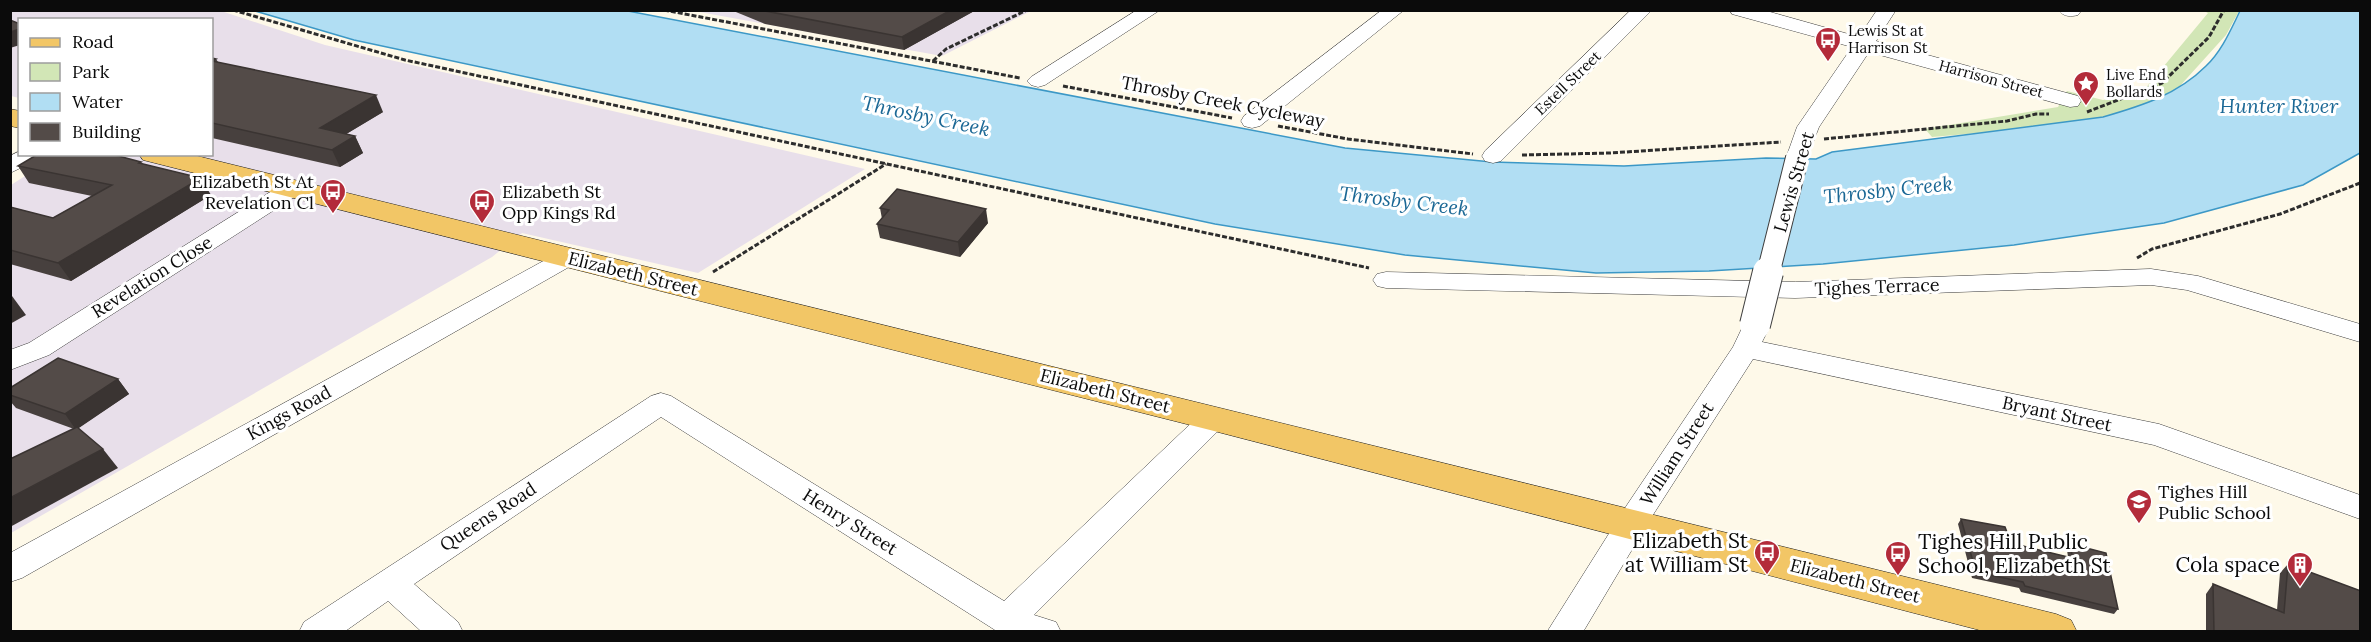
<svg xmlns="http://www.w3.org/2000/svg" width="2371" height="642" font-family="Lora,serif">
<rect width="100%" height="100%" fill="#fef9e9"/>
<!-- industrial -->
<g fill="#e8dfea">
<path d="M 11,11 L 221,11 L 325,45 L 865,169 L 698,273 L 522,233 L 492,257 L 11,533 L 11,185 L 58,155 L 212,154 L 212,20 L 20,20 L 19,98 L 11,96 Z"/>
<path d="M 694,11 L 1031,11 L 942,56 Z"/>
</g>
<!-- green -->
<path fill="#d2e6b6" d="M 2204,11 L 2239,11 L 2226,35 L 2179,87 L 2142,109 L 2085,124 L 2072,121 L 2038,128 L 1932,137 L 1925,129 L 2058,107 L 2067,91 L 2103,100 L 2144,90 L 2208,13 Z"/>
<!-- water -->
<path fill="#b1def3" stroke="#3c98c6" stroke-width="1.5" d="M 255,11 L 628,11 L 1345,148 L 1492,162 L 1624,166 L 1766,158 L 1816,159 L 1832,152 L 2103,117 C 2141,106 2177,95 2206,66 C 2222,51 2231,29 2240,11 L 2360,11 L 2360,153 L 2303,185 L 2164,223 L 2014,245 L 1823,264 L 1709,271 L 1596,273 L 1405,255 L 1215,224 L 354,40 Z"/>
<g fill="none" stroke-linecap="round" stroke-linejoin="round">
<defs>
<g id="minor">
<path d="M 1137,10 L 1160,10 L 1045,85 L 1038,87 L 1031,85 L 1027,81 L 1031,77 Z"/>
<path d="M 1382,10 L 1404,10 L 1260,126 L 1252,128 L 1244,126 L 1241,121 L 1244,116 Z"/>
<path d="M 1631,10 L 1652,10 L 1501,161 L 1493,163 L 1485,161 L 1482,156 L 1485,151 Z"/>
<path d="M 1730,10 L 1763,10 L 1859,37 L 1877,10 L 1896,10 L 1876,41 L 2078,96 L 2081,101 L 2078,106 L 2070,107 L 1869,52 L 1819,127 L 1805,163 L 1797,165 L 1789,163 L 1786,158 L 1797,127 L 1852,47 L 1732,14 Z"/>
<path d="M 2059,10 L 2080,10 L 2081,11 L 2078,15 C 2071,17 2063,17 2059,10 Z"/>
<path d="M 20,151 L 20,154 L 42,154 L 39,159 L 10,173 L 10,156 Z"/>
<path d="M 291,182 L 299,184 L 303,189 L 299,194 L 49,355 L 10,370 L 10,350 L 29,343 L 283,184 Z"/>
<path d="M 567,250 L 576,253 L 580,258 L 576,263 L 22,578 L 10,582 L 10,553 L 558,253 Z"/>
<path d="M 2151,269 L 2198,276 L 2360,324 L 2360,342 L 2187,290 L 2151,285 L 1795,298 L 1386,288 L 1377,286 L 1373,280 L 1377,274 L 1386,272 L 1795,282 Z"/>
<path d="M 1753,323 L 1763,326 L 1767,332 L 1762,342 L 2159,424 L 2360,495 L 2360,519 L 2154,445 L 1753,359 L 1649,521 L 1583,632 L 1547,632 L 1627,505 L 1733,347 L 1743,326 Z"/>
<path d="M 661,393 L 671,396 L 1004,601 L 1204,411 L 1214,408 L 1224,411 L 1229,418 L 1224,425 L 1034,615 L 1056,622 L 1061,632 L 995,630 L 661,417 L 414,584 L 458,622 L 463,632 L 422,632 L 388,601 L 344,632 L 299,632 L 304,622 L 651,396 Z"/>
</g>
<g id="major">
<path d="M 10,109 L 20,111 L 20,128 L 10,126 Z"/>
<path d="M 139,154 L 189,154 L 2056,614 L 2071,620 L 2077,632 L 1987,632 L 1214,431 L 143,160 Z"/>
</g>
</defs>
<!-- minor casing -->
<use href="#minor" stroke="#3e3e3e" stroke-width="1"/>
<!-- major casing -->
<use href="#major" stroke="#1c1c1c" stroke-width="1"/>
<!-- path -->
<g stroke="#2d2d2d" stroke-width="3" stroke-dasharray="5 2" stroke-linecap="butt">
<path d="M 233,10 L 405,60 L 1369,268"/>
<path d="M 664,10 L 1020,78"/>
<path d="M 933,61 L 946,49 L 1027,10"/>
<path d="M 1063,86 L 1232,118"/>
<path d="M 2087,112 L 2162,83 L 2209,37 L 2224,10"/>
<path d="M 1278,126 L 1348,139 L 1473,154"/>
<path d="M 1824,139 L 2007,121 L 2036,114 L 2049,114"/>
<path d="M 1522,155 L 1610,153 L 1781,142"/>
<path d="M 2137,258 L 2152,249 L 2280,214 L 2360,183"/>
<path d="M 713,272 L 886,164"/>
</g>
<!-- minor -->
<use href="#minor" fill="#fff" fill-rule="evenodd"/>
<!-- major -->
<use href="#major" fill="#f2c666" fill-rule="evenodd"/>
<defs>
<path id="minor-bridge-far1" d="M 1768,274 L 1797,158"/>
<path id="minor-bridge" d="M 1755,325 L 1768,272"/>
</defs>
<!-- minor-bridge-far1 casing -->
<use href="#minor-bridge-far1" stroke="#3e3e3e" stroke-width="24" stroke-linecap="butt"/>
<!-- minor-bridge casing -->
<use href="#minor-bridge" stroke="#3e3e3e" stroke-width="32" stroke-linecap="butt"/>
<!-- minor-bridge-far1 -->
<use href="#minor-bridge-far1" stroke="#fff" stroke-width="22"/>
<!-- minor-bridge -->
<use href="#minor-bridge" stroke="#fff" stroke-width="30"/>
</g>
<!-- wall -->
<g fill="#47403e">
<path d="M 731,10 L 976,10 L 904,50 L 765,24 Z"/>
<path d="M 212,58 L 216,59 L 218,62 L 383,112 L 346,134 L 355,136 L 363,153 L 340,167 L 212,138 Z"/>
<path d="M 142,164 L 211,195 L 71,281 L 10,264 L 10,207 L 53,218 L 92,196 L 29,183 L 18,166 Z"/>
<path d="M 880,208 L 988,223 L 960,257 L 880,238 L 877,224 L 882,219 Z"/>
<path d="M 118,379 L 129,394 L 78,428 L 118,468 L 74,429 L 16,408 L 10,401 L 10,388 Z"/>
<path d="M 1961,519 L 2011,543 L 2068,557 L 2067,550 L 2071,544 L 2118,609 L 2114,614 L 2021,592 L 2019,588 L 1972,578 L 1958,524 Z"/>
<path d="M 2288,564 L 2361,632 L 2206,632 L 2206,594 L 2213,584 L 2277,610 L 2280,573 Z"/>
</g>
<!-- shaded-wall -->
<g fill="#3a3432">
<path d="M 951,10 L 976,10 L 904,50 L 902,37 Z"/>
<path d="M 20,29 L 20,45 L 10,48 L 10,32 Z"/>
<path d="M 376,95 L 383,112 L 328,145 L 320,128 Z"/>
<path d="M 355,136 L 363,153 L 340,167 L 332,150 Z"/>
<path d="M 201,178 L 211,195 L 71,281 L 58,263 Z"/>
<path d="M 986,209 L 988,223 L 960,257 L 958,242 Z"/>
<path d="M 12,296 L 26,315 L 10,324 L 10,297 Z"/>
<path d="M 118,379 L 129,394 L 76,430 L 65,414 Z"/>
<path d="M 103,449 L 118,468 L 10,527 L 10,498 Z"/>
</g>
<!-- building -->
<g fill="#534b48" stroke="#3a3432" stroke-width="1.5">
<path d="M 760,10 L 951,10 L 902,37 Z"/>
<path d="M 10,20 L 20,24 L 20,29 L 10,32 Z"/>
<path d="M 212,58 L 216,59 L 212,61 L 376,95 L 320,128 L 355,136 L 332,150 L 212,123 Z"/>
<path d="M 38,154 L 111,154 L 141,162 L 139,163 L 201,178 L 58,263 L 10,250 L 10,207 L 53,218 L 112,185 L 18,166 Z"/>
<path d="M 897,189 L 986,209 L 958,242 L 877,224 L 889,210 L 880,208 Z"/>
<path d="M 58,358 L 118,379 L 65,414 L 10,395 L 10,388 Z"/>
<path d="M 77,427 L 103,449 L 10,498 L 10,459 Z"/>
<path d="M 1961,519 L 2005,527 L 2011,543 L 2072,558 L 2071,544 L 2106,553 L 2118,609 L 2025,586 L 2023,582 L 1976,572 Z"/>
<path d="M 2288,564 L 2361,591 L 2361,632 L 2214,632 L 2213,584 L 2284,613 Z"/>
</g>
<!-- icons -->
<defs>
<symbol id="bus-pin" viewBox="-11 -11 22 30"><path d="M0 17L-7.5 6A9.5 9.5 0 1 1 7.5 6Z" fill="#b32b3a" stroke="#fff"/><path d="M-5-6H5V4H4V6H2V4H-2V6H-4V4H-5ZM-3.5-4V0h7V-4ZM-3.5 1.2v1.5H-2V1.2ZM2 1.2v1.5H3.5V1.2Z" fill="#fff"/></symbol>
<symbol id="sight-pin" viewBox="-11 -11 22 30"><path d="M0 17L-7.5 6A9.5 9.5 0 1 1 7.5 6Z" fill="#b32b3a" stroke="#fff"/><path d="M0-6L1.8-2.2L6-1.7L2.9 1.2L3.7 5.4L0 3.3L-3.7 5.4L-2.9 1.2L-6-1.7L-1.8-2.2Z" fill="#fff"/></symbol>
<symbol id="school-pin" viewBox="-11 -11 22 30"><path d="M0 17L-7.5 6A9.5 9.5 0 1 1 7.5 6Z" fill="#b32b3a" stroke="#fff"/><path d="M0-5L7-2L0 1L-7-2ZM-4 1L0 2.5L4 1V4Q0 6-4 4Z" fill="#fff"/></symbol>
<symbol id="building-pin" viewBox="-11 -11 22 30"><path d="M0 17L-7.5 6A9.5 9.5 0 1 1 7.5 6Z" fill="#b32b3a" stroke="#fff"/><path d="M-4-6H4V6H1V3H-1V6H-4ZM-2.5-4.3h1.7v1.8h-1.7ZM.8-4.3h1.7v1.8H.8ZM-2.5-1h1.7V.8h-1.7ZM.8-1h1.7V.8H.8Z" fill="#fff"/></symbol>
</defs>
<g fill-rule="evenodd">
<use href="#bus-pin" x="1813" y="25" width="30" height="40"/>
<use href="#sight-pin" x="2071" y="69" width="30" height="40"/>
<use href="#bus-pin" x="318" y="177" width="30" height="40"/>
<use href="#bus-pin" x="467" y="187" width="30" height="40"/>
<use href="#school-pin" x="2124" y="487" width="30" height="40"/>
<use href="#bus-pin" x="1752" y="538" width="30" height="40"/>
<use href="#bus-pin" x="1883" y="539" width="30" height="40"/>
<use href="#building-pin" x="2285" y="550" width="30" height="40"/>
</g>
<g text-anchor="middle" stroke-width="6" stroke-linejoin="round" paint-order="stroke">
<!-- far-poi labels -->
<g font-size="15" fill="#0b0b0b" stroke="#fff" text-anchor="start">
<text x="1848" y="36">Lewis St at<tspan x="1848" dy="17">Harrison St</tspan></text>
<text x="2106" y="80">Live End<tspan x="2106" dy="17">Bollards</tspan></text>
</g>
<!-- far-street labels -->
<g font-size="15" fill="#0b0b0b" stroke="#fff">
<text transform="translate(1991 79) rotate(15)" y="5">Harrison Street</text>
<text transform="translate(1568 83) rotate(-44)" y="5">Estell Street</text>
</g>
<!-- street labels -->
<g font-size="18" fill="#0b0b0b" stroke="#fff">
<text transform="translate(1223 102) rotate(11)" y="6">Throsby Creek Cycleway</text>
<text transform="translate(1794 182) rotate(-74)" y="6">Lewis Street</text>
<text transform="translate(633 274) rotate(14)" y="6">Elizabeth Street</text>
<text transform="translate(152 277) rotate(-32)" y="6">Revelation Close</text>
<text transform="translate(1877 287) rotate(-2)" y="6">Tighes Terrace</text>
<text transform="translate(1105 391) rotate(14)" y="6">Elizabeth Street</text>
<text transform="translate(289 413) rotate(-29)" y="6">Kings Road</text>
<text transform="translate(2057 414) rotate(12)" y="6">Bryant Street</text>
<text transform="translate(1677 454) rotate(-57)" y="6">William Street</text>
<text transform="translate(488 517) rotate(-33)" y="6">Queens Road</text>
<text transform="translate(850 522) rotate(32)" y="6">Henry Street</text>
<text transform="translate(1855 581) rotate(14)" y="6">Elizabeth Street</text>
</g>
<!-- poi labels -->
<g font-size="18" fill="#0b0b0b" stroke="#fff" text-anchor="start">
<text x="314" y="188" text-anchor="end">Elizabeth St At<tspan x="314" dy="21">Revelation Cl</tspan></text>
<text x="502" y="198">Elizabeth St<tspan x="502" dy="21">Opp Kings Rd</tspan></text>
<text x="2158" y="498">Tighes Hill<tspan x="2158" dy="21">Public School</tspan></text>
</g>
<!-- water labels -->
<g font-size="20" font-style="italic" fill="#1b6895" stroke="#fff">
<text x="2279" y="113">Hunter River</text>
<text transform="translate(926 116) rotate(12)" y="7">Throsby Creek</text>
<text transform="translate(1888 190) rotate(-6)" y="7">Throsby Creek</text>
<text transform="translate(1404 201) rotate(7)" y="7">Throsby Creek</text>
</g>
<!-- near-poi labels -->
<g font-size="21" fill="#0b0b0b" stroke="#fff" text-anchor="end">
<text x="1748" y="548">Elizabeth St<tspan x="1748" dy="24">at William St</tspan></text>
<text x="1918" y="549" text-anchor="start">Tighes Hill Public<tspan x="1918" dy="24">School, Elizabeth St</tspan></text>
<text x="2280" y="572">Cola space</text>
</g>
</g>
<!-- border -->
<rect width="2371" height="642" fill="none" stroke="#0b0b0b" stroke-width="24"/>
<!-- legend -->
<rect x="18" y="18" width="195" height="138" fill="#ffffff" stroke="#9d9d9d" stroke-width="1.5"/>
<rect x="30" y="38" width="30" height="9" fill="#f2c666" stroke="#9d9d9d" stroke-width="1.5"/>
<text x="72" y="48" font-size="18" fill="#0b0b0b">Road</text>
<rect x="30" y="63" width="30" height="18" fill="#d2e6b6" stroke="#9d9d9d" stroke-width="1.5"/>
<text x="72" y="78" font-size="18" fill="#0b0b0b">Park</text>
<rect x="30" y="93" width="30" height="18" fill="#b1def3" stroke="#9d9d9d" stroke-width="1.5"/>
<text x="72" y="108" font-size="18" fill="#0b0b0b">Water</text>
<rect x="30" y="123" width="30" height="18" fill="#534b48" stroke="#9d9d9d" stroke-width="1.5"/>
<text x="72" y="138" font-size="18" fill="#0b0b0b">Building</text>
</svg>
